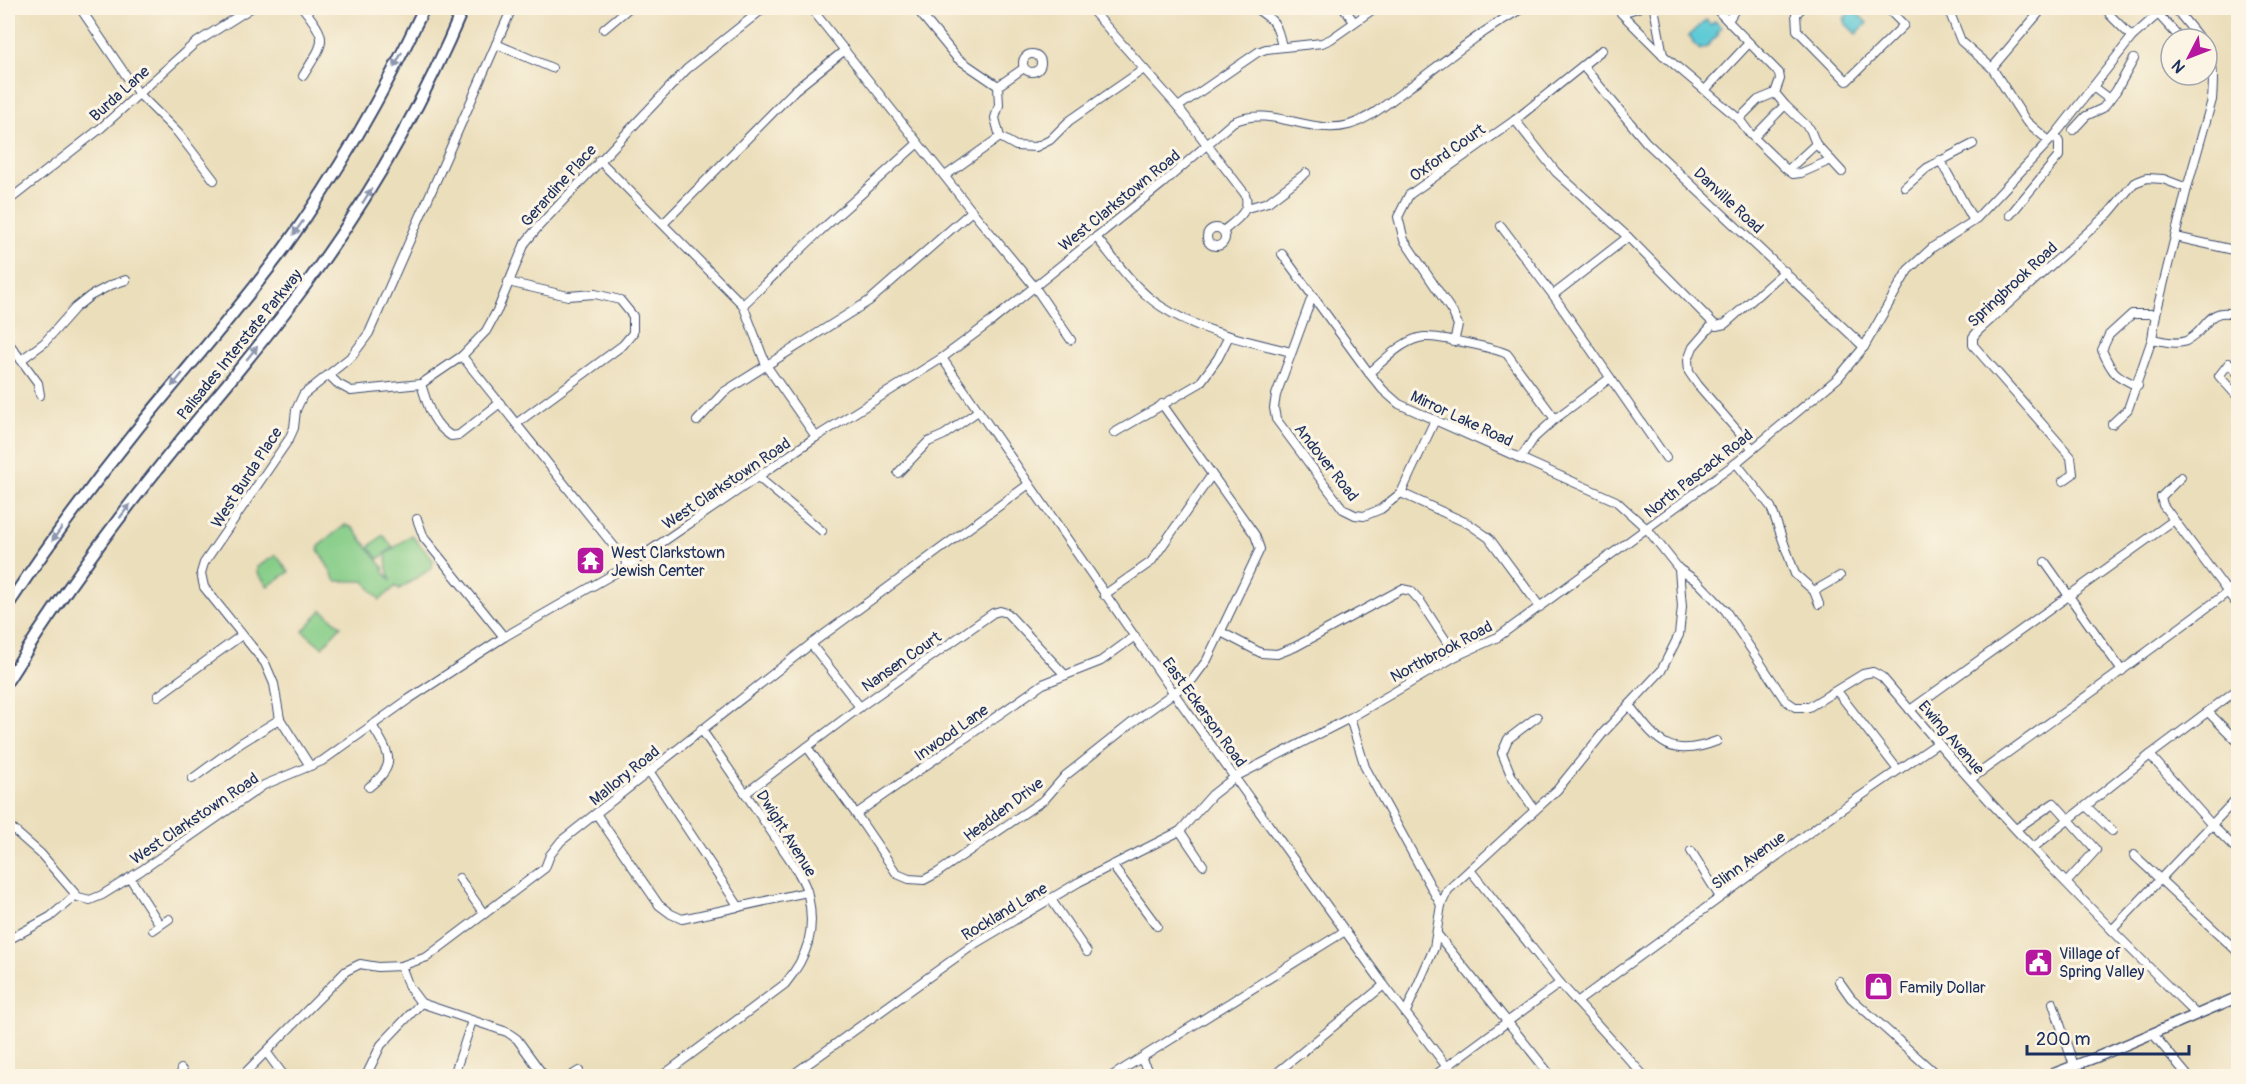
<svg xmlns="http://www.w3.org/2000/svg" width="2246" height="1084" font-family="Pangolin,sans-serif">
<rect width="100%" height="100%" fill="#fcf5e5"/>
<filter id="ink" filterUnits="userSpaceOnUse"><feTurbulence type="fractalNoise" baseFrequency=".0167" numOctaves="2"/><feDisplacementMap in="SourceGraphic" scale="12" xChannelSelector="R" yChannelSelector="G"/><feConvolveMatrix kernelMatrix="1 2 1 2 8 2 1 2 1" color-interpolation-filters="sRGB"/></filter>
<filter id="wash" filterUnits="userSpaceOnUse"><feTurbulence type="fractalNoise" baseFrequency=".008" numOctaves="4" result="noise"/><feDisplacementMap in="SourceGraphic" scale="24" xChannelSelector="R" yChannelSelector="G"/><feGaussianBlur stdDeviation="1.35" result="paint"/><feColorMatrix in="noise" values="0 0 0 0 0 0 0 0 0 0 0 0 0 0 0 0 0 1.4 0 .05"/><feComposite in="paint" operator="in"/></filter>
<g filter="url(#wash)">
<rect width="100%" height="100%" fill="#ebdebb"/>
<!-- green -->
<g fill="#86cd88" stroke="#507e73" stroke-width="1.5">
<path d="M 345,525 L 353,528 L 383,567 L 384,572 L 391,581 L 387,569 L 386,554 L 411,535 L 433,560 L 432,568 L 399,589 L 396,586 L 380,600 L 364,581 L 336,581 L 318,549 L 321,544 Z"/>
<path d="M 383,535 L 393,547 L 379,559 L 369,547 Z"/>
<path d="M 276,555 L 289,572 L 268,586 L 257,573 L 257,567 Z"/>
<path d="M 322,610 L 341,626 L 322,647 L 303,631 Z"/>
</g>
<!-- water -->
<g fill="#5ecad5" stroke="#3c7c9a" stroke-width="1.5">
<path d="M 1851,11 L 1853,13 L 1855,11 L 1867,23 L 1856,34 L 1844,22 L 1846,20 L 1844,18 Z"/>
<path d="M 1706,20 L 1711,25 L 1715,21 L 1722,28 L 1717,32 L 1719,34 L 1704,49 L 1702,48 L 1700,50 L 1692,42 L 1693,40 L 1689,36 Z"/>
</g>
</g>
<g filter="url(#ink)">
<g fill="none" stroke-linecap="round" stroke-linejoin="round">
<defs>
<g id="minor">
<path d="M 80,8 L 138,93 L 178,133 L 214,180"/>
<path d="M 303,8 C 330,42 324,41 303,76"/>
<path d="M 811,8 L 972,211 L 1034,286 L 1071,340"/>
<path d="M 916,8 L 957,58 L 998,86 L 999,105 L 995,118 L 1000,137"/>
<path d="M 1090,8 L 1178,107 L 1245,194 C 1252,211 1235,221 1223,231"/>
<path d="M 1255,8 C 1275,21 1277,23 1282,47"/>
<path d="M 1344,8 L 1354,22"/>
<path d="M 1638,8 L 1621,13 L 1663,55 L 1739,119 L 1751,135 L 1786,169 L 1793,174 L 1801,173 L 1831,160 L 1816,144 L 1810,129 L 1785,105 L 1775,93 L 1780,79 L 1779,73 L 1715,8"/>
<path d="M 1654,8 L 1663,55"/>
<path d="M 1802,8 L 1796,14 L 1797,30 L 1847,81 L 1904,25 L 1887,8"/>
<path d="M 1948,8 L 1961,41 L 1992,68 L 2026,121 L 2049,141"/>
<path d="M 2107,8 L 2110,15 L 2132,37"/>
<path d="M 2175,8 L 2200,39"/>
<path d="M 2158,14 L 2181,39"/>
<path d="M 1728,21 L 1736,8"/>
<path d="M 604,29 L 629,8"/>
<path d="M 496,44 L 552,68"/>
<circle cx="1032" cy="63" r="9"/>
<path d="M 1583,66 L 1646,142 L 1864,347"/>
<path d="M 1992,68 L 2043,8"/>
<path d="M 998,86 L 1024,68"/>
<path d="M 2093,87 L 2109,99"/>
<path d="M 1705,90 L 1749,43"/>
<path d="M 1178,107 L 1258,52 L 1266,49 L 1322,43 L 1331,39 L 1375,8"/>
<path d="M 1739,119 L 1758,100 L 1775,93"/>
<path d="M 1515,120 L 1556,172 L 1628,237 L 1716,326 L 1725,324 L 1785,271"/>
<path d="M 2073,130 L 2086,116 L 2103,108 L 2116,91 L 2134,59"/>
<path d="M 1000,137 L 1016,146 L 1036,147 L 1050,140 L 1069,121 L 1144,69"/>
<path d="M 1754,137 L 1785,105"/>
<path d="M 599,160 L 743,305 L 766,365 L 816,437"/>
<path d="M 1831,160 L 1842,172"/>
<path d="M 1940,160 L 1974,221"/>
<path d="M 1788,170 L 1816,144"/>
<path d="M 945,176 L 1000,137"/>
<path d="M 1905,187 L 1927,168 L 1973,144"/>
<path d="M 8,201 L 101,128 L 194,44 L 251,8"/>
<path d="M 1247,208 L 1268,202 L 1306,173"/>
<path d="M 2010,215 L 2059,156 L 2059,142 L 2055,135"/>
<path d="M 664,223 L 795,90 L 845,50"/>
<path d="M 1501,226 L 1553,295 L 1666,458"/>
<circle cx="1216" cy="237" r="9"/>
<path d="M 1096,237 C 1116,261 1135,290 1162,307 C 1200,332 1248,341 1291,352"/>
<path d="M 2176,237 L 2238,251"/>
<path d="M 1282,254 L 1369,373 L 1383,390 L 1399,404 L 1616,501 L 1648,530 L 1679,569 L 1682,607 L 1679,635 L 1661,671 L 1603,733 L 1557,790 L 1448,890 L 1441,905 L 1434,948 L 1406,1012"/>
<path d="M 508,282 L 568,296 L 595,294 L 620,300 L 633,316 L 633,333 L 623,345 L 517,423"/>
<path d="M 1553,295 L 1628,237"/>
<path d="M 1312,297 L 1276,395 L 1274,408 L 1276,419 L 1343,509 L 1355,515 L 1364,516 L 1381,509 L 1401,493 L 1435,420"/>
<path d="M 743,305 L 819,232 L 918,143"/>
<path d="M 1713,324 L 1693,347 L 1688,360 L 1689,372 L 1698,385 L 1753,449"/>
<path d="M 2152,339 C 2163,341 2176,345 2186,341 C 2209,331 2205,305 2238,315"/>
<path d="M 8,342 L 38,383 L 40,395"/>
<path d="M 1454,342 L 1458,325 L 1453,313 L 1404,240 L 1398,217 L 1409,195 L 1515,120 L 1602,50"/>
<path d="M 462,356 L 629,565"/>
<path d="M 942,358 L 1173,692 L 1384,985 L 1454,1076"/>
<path d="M 21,360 L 44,343 L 75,308 L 90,296 L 111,285 L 126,280"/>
<path d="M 1369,373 C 1384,361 1403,339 1424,337 C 1438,336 1495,348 1507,354 L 1555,419"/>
<path d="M 2238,374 L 2229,363 L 2219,376 L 2238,397"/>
<path d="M 329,375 L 338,384 L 351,391 L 421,384 L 462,356 L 486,331 L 498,309 L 525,243 L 539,226 L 687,69 L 764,8"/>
<path d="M 421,384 C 428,405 431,423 451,436 L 459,435 L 500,403"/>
<path d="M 2138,386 C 2115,376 2112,373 2102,350 L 2109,335 L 2132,314 L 2156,314"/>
<path d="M 697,421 L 724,392 L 869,301 L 972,211"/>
<path d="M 2112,424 L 2128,409 L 2152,339 L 2156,314 L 2187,188 L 2212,100 C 2213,85 2215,64 2207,51"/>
<path d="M 1114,433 L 1200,383 L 1218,358 L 1229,336"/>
<path d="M 1520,459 L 1534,438 L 1555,419 L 1610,378"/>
<path d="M 1736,463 L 1771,507 L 1795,574 L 1814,591 L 1819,604"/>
<path d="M 898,473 L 928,442 L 944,435 L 978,411"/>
<path d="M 758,477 L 822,531"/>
<path d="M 2181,477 L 2161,497 L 2163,505 L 2238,606"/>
<path d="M 2063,481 L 2073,474 L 2071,457 L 1973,345 L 1973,337 L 1978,331 L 2109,213 L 2134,183 L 2147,178 L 2163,179 L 2187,188"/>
<path d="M 1401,493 L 1469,524 L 1489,538 L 1540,607"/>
<path d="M 417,519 L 424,538 L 504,637"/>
<path d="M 2045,562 L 2122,671"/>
<path d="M 1679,569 L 1698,582 L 1725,610 L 1785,700 L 1795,707 L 1809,707 L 1863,674 L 1873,672 L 1882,677 C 1901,699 1919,721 1938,743 C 2020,838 2108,927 2197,1015"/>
<path d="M 1814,591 L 1840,576"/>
<path d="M 1104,595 L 1151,562 L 1211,476"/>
<path d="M 1221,632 L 1261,653 L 1277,654 L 1295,647 L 1402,589 L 1411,591 L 1420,601 L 1456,656"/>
<path d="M 811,644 L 860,707"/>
<path d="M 1837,691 L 1898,770"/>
<path d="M 158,696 L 242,635"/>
<path d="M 1629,705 C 1657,741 1669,760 1717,741"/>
<path d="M 1910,710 L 2174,520"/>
<path d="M 2208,712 L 2238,742"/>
<path d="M 1350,718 L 1365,767 L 1441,905"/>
<path d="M 807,747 L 856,814 L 1043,684 L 1101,661 L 1135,636"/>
<path d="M 2150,755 L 2211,824 L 2238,851"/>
<path d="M 310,766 L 280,719 L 274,684 L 265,663 L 204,587 L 201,573 L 204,563 L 289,439 L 294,428 L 296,410 L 303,395 L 352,356 L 369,333 L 512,8"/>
<path d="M 649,771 L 739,907"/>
<path d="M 192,779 L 241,743 L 280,719"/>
<path d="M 1971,779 L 2113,677 L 2228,592 L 2238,580"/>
<path d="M 369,787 C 399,764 389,754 372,725"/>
<path d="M 746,793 L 860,707 L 993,613 L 1000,611 L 1007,613 L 1065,675"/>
<path d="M 2086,806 L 2112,831"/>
<path d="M 1534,809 L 1511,775 L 1502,753 L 1508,739 L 1537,717"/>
<path d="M 856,814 L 897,874 L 909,879 L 924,880 L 937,873 L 1045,799 L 1065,776 L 1133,722 L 1193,679 L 1207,660 L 1260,549 L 1255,535 L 1162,404"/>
<path d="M 597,815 L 659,905 L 671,914 L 682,919 L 807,892"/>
<path d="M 8,825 L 41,854 L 78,897 L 90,900 L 102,895 L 142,870 L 264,785 L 322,761 L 409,699 L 504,637 L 629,565 L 816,437 L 942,358 L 992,321 L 1162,184 L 1233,122 C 1271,104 1310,136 1349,125 C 1371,118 1389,102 1407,89 C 1445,61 1482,30 1523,8"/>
<path d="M 2016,829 L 2054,803 L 2096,850 L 2067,882"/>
<path d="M 1180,831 L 1203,865"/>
<path d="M 2034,847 L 2150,755 L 2238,689"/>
<path d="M 1691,851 L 1720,897"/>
<path d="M 2134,855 L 2238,952"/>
<path d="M 1112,865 L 1157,926"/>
<path d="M 1470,870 L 1560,983 L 1644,1076"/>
<path d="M 130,878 L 160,925"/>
<path d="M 459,878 L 484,914"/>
<path d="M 1050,898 L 1087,952"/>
<path d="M 153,930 L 169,919"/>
<path d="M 2112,930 L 2238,797"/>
<path d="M 1437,934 L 1551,1076"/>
<path d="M 8,940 L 50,917 L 76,895"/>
<path d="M 401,966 L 409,987 L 421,1003 L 507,1032 L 517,1039 L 544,1076"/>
<path d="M 1839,981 L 1851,998 L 1938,1076"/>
<path d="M 1577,1002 L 1836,813 L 1938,743"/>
<path d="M 2053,1003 L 2074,1066"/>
<path d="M 2153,1034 L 2188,1076"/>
<path d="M 267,1053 L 284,1076"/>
<path d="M 1141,1059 L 1151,1076"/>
<path d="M 181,1069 L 186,1076"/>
<path d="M 456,1069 L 472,1021"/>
<path d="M 245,1073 L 346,971 L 360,964 L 378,967 L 401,966 L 427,957 L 545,868 L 550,855 L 561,841 L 811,644 L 1029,484"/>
<path d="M 366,1076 L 381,1045 L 421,1003"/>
<path d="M 571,1076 L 579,1071"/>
<path d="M 663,1076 L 666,1073 L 785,984 C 808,956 816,931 808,895 C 805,879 788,857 779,843 C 753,805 728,767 701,729"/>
<path d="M 791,1076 L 976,943 L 1079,882 L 1180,831 L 1212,795 L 1235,777 L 1350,718 L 1456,656 L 1498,637 L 1736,463 L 1838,378 L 1864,347 L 1908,270 L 1933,247 L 1974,221 L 2055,135 L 2132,37 L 2158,14 L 2163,8"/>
<path d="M 1112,1076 L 1345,931"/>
<path d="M 1273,1076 L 1384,985"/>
<path d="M 1434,1076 L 1560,983"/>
</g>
<path id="major" d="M 2047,1076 L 2097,1057 L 2238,997"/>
<g id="highway">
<path d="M 8,605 C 47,546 89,489 134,433 C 184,371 238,311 285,247 C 339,172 385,91 424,8"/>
<path d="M 8,680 C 54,606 105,534 160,466 C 210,403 263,344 310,279 C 371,195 423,104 463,8"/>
</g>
</defs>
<!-- minor casing -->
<use href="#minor" stroke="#3a496c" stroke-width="10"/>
<!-- major casing -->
<use href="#major" stroke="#3a496c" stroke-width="12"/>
<!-- highway casing -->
<use href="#highway" stroke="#3a496c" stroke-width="14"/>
<!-- minor -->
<use href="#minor" stroke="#fff" stroke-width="8"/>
<!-- major -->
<use href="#major" stroke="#fff" stroke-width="9"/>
<!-- highway -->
<use href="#highway" stroke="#fff" stroke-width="10"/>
</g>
<!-- one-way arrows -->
<defs><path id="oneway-solid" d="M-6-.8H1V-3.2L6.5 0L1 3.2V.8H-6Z" transform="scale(1.5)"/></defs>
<g fill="#8d97ae">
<use href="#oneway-solid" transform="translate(398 60) rotate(117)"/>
<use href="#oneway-solid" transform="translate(367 196) rotate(-58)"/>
<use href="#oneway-solid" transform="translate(298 228) rotate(125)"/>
<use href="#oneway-solid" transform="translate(252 353) rotate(-51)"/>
<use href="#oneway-solid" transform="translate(177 380) rotate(130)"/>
<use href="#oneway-solid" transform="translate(125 511) rotate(-53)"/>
<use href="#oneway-solid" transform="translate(57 534) rotate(126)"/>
</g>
</g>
<!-- icons -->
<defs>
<symbol id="temple-square" viewBox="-11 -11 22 22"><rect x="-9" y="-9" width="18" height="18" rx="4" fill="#b5179e" stroke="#fcf5e5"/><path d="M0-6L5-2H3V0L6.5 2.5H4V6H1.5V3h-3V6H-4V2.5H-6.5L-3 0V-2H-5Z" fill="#fff"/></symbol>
<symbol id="civic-square" viewBox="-11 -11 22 22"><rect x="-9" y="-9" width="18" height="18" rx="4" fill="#b5179e" stroke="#fcf5e5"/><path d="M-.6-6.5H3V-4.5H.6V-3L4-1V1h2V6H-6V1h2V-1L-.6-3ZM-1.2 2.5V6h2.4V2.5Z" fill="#fff"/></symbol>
<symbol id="shop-square" viewBox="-11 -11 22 22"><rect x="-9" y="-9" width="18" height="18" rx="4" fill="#b5179e" stroke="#fcf5e5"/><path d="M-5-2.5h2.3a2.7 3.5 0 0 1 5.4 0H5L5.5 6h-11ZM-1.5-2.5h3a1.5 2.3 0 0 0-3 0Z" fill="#fff"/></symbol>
</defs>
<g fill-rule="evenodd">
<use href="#temple-square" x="574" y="544" width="33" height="33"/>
<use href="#civic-square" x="2022" y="946" width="33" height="33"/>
<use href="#shop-square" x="1862" y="970" width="33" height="33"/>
</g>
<g text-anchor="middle" stroke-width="6" stroke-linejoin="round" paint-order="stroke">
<!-- street labels -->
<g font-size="16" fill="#1b2f5e" stroke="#fcf5e5">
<text transform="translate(119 93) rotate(-42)" y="6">Burda Lane</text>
<text transform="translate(1447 152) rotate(-35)" y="6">Oxford Court</text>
<text transform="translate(558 185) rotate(-48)" y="6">Gerardine Place</text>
<text transform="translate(1119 200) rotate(-39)" y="6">West Clarkstown Road</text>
<text transform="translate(1729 200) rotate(43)" y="6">Danville Road</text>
<text transform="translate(2012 284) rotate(-43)" y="6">Springbrook Road</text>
<text transform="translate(239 344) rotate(-51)" y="6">Palisades Interstate Parkway</text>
<text transform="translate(1462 418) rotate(25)" y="6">Mirror Lake Road</text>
<text transform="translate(1327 462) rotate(52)" y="6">Andover Road</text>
<text transform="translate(1698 473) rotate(-38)" y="6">North Pascack Road</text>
<text transform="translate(246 477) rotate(-57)" y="6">West Burda Place</text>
<text transform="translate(726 483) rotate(-34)" y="6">West Clarkstown Road</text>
<text transform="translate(1441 651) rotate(-28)" y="6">Northbrook Road</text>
<text transform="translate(901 661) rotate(-35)" y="6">Nansen Court</text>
<text transform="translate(1205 712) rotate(54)" y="6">East Eckerson Road</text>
<text transform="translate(951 732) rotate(-35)" y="6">Inwood Lane</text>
<text transform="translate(1952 737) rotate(49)" y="6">Ewing Avenue</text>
<text transform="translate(624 775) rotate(-39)" y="6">Mallory Road</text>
<text transform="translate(1003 809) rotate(-37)" y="6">Headden Drive</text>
<text transform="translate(194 818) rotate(-34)" y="6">West Clarkstown Road</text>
<text transform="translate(787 833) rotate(58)" y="6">Dwight Avenue</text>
<text transform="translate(1748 860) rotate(-36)" y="6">Slinn Avenue</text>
<text transform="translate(1004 911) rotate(-31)" y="6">Rockland Lane</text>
</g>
<!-- poi labels -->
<g font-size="16" fill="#1b2f5e" stroke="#fcf5e5" text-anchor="start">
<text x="611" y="558">West Clarkstown<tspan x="611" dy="18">Jewish Center</tspan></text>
<text x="2059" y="959">Village of<tspan x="2059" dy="18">Spring Valley</tspan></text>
<text x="1899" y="993">Family Dollar</text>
</g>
</g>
<!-- margin -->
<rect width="2246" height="1084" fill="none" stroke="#fcf5e5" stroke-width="30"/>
<!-- north arrow -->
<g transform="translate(2189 57) rotate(228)"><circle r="28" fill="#fcf5e5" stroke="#a2a6af" stroke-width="1.5"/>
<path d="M0-4.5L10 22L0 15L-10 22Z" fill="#b5179e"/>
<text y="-9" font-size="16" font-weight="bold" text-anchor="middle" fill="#1b2f5e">N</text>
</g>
<!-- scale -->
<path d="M2027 1045v9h162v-9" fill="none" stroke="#1b2f5e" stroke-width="3"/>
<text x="2036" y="1045" font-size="18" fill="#1b2f5e" stroke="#fcf5e5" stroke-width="4.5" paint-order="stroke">200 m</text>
</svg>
